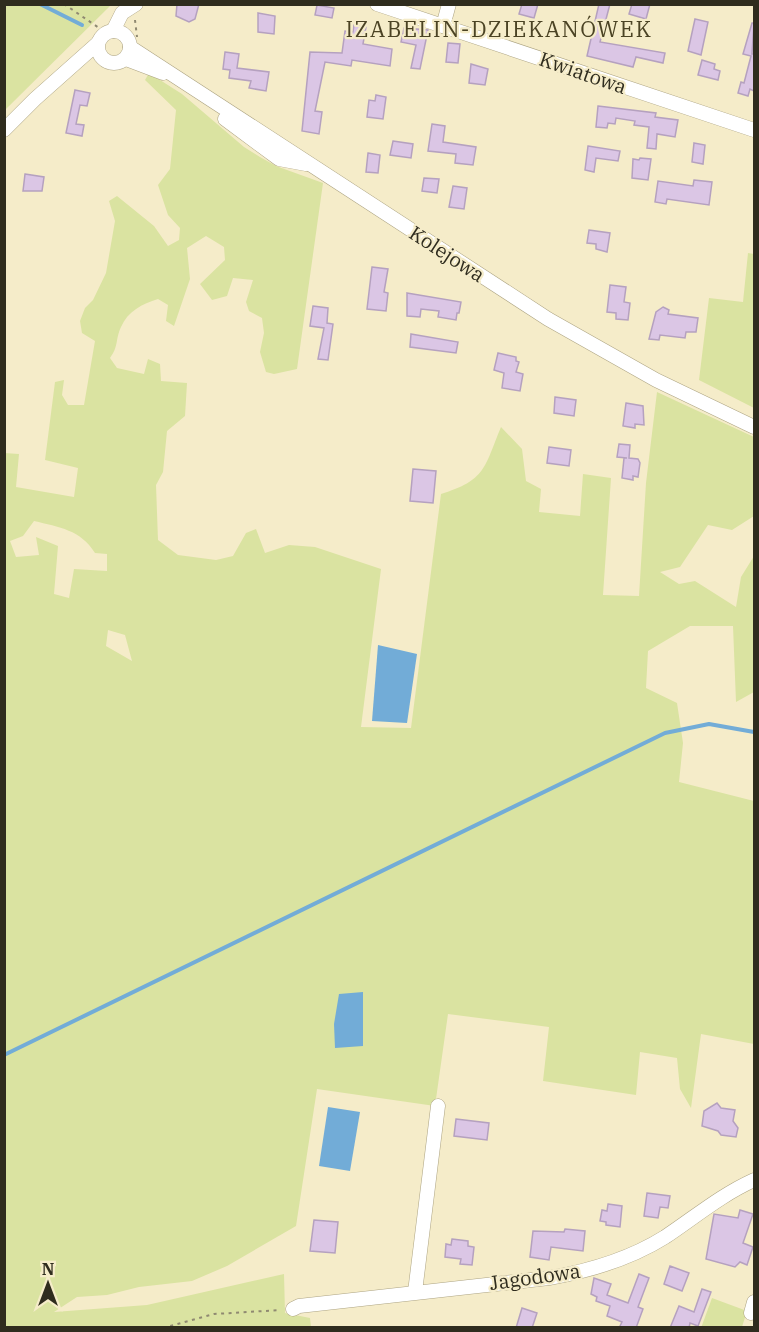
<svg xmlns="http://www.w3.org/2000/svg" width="759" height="1332" font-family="'IBM Plex Serif',serif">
<rect width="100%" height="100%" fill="#f5ecc9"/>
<!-- green -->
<g fill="#dae3a1" fill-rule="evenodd">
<path d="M 5,4 L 111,4 L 111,5 L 5,110 Z"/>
<path d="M 149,73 L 182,94 L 244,147 L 260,157 L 276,166 L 323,183 L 297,369 L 274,374 L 266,372 L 260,352 L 264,333 L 262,318 L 249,311 L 246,302 L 253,280 L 233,278 L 227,296 L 212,300 L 200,284 L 225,260 L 224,247 L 206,236 L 187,248 L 190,279 L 174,326 L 166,321 L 168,305 L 158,299 C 142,304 128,311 121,327 C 115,340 119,346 110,358 L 117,368 L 144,374 L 148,359 L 160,364 L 161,381 L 187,383 L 185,416 L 167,431 L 163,472 L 156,485 L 158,540 L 178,555 L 216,560 L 233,556 L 246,533 L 256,529 L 265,553 L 289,545 L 315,547 L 381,569 L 361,727 L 411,728 L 441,494 C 486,480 484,468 501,427 L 522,449 L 526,481 L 541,489 L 539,512 L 580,516 L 583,474 L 611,478 L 603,595 L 639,596 L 646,483 L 657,392 L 754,437 L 754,516 L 732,530 L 708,525 L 680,567 L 660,572 L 679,584 L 695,581 L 736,607 L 741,577 L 754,556 L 754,692 L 736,702 L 733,626 L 690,626 L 648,651 L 646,688 L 677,703 L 683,743 L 679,782 L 754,801 L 754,1044 L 701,1034 L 691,1108 L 680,1089 L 677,1058 L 640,1052 L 636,1095 L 543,1081 L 549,1027 L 448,1014 L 435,1106 L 317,1089 L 296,1226 L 227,1266 L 192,1281 L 139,1287 L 107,1295 L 77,1297 L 54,1312 L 147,1305 L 284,1274 L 285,1313 L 310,1318 L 311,1327 L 5,1327 L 4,453 L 19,454 L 16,487 L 74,497 L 78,468 L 45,460 L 55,382 L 64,380 L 62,395 L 68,405 L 84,405 L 95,341 L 82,333 L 80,321 L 85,308 L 93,300 L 106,273 L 115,221 L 109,201 L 117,196 L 154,226 L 168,246 L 179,240 L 180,228 L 168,215 L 158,185 L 170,169 L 176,110 L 145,80 ZM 34,521 C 59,527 81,530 95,553 L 107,554 L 107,571 L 74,569 L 69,598 L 54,594 L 58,546 L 36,537 L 39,555 L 16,557 L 10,541 L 23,536 ZM 108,630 L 125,635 L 132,661 L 106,646 Z"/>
<path d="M 748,253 L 754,254 L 754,408 L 699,380 L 709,298 L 743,302 Z"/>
<path d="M 712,1298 L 747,1311 L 742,1327 L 701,1328 Z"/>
</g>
<!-- water -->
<g fill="#72acd7">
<path d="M 378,645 L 417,654 L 407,723 L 372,721 Z"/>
<path d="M 363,992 L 363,1046 L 335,1048 L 334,1024 L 339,994 Z"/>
<path d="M 328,1107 L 360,1112 L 350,1171 L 319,1166 Z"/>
</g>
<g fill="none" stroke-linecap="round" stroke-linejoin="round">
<!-- stream -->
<g stroke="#72acd7" stroke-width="4">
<path d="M 40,4 L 82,25"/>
<path d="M 4,1055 L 665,733 L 709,724 L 754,732"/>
</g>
</g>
<!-- building -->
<g fill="#dbc6e5" stroke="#b5a1bf" stroke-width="1.5">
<path d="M 177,4 L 199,4 L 195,19 L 189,22 L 176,16 Z"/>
<path d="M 522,4 L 538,4 L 534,18 L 519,14 Z"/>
<path d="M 599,4 L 610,4 L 600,42 L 665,53 L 663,63 L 636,57 L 633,67 L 587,56 Z"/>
<path d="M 632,4 L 650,4 L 646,19 L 629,14 Z"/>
<path d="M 317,5 L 334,8 L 332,18 L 315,15 Z"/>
<path d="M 258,13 L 275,16 L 274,34 L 258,32 Z"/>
<path d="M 695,19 L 708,22 L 701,55 L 688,51 Z"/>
<path d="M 752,23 L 754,23 L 752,54 L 754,54 L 754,91 L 750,89 L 748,96 L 738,93 L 741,82 L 744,83 L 751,56 L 743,54 Z"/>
<path d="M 354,25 L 366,27 L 363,44 L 392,49 L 390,66 L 352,60 L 351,66 L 325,62 L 315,111 L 322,112 L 319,134 L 302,131 L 310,52 L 342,53 L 345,31 L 353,32 Z"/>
<path d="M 404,28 L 428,30 L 420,69 L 411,68 L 416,45 L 401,42 Z"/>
<path d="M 448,43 L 460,44 L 458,63 L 446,62 Z"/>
<path d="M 225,52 L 239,54 L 237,68 L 269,72 L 266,91 L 249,88 L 251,81 L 229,78 L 230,70 L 223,69 Z"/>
<path d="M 702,60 L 715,64 L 714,69 L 720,71 L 718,80 L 698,75 Z"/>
<path d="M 471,64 L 488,69 L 485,85 L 469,83 Z"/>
<path d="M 75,90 L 90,93 L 87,106 L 80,105 L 76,124 L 84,125 L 82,136 L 66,133 Z"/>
<path d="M 376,95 L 386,97 L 383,119 L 367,117 L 369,100 L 375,101 Z"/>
<path d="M 598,106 L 656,113 L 655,117 L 678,120 L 675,137 L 657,134 L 656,149 L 647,148 L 649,127 L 634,125 L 635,121 L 616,118 L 615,124 L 608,123 L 607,128 L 596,127 Z"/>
<path d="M 432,124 L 445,126 L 443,142 L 476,147 L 473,165 L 455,163 L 456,154 L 428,151 Z"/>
<path d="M 393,141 L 413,144 L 411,158 L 390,155 Z"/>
<path d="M 694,143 L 705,145 L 703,164 L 692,162 Z"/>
<path d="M 588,146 L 620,151 L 618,161 L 596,158 L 594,172 L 585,170 Z"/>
<path d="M 368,153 L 380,155 L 378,173 L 366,172 Z"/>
<path d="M 640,158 L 651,159 L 648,180 L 632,178 L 633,159 L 639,160 Z"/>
<path d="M 25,174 L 44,177 L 42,191 L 23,191 Z"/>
<path d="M 424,178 L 439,179 L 437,193 L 422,191 Z"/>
<path d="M 694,180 L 712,182 L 709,205 L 667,199 L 666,204 L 655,202 L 658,181 L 693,186 Z"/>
<path d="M 453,186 L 467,188 L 464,209 L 449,207 Z"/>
<path d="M 589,230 L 610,233 L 607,252 L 596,249 L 596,244 L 587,243 Z"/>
<path d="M 372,267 L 388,269 L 384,292 L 388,293 L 386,311 L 367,309 Z"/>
<path d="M 610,285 L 626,287 L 624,302 L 630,303 L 628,320 L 616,319 L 616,313 L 607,312 Z"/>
<path d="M 407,293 L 461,302 L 459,313 L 457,313 L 456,320 L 438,317 L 439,311 L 421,309 L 420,317 L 407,316 Z"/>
<path d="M 313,306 L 328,308 L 327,323 L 333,324 L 328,360 L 318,359 L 324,328 L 310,326 Z"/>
<path d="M 663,307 L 669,310 L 668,314 L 698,318 L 696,332 L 686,332 L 685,338 L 660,335 L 659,340 L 649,339 L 656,312 Z"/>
<path d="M 411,334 L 458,342 L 456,353 L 410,347 Z"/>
<path d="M 498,353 L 516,357 L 516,361 L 519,362 L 516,372 L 523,374 L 520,391 L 502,388 L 504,373 L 494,370 Z"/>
<path d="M 555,397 L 576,400 L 574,416 L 554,413 Z"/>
<path d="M 626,403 L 643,406 L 644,425 L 635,424 L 635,428 L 623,426 Z"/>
<path d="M 619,444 L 630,445 L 629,458 L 638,459 L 640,463 L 638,477 L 633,476 L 633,480 L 622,478 L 624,458 L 627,458 L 617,457 Z"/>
<path d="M 549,447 L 571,450 L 569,466 L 547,463 Z"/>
<path d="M 413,469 L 436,471 L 433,503 L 410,501 Z"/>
<path d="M 717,1103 L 721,1108 L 735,1110 L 733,1121 L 738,1128 L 736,1137 L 721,1135 L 718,1131 L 702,1126 L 704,1111 Z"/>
<path d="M 456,1119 L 489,1123 L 487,1140 L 454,1136 Z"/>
<path d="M 647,1193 L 670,1196 L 668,1208 L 660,1207 L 658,1218 L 644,1216 Z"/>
<path d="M 608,1204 L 622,1206 L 620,1227 L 606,1225 L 606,1222 L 600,1221 L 602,1210 L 607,1211 Z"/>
<path d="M 740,1210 L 753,1214 L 743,1243 L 753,1247 L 747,1265 L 740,1262 L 735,1267 L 706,1259 L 714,1214 L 738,1218 Z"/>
<path d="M 314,1220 L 338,1222 L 335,1253 L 310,1251 Z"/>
<path d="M 565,1229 L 585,1231 L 583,1251 L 551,1247 L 549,1260 L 530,1257 L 533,1231 L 564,1232 Z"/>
<path d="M 452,1239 L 468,1241 L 468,1246 L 474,1247 L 472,1265 L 460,1264 L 461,1259 L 445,1257 L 446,1244 L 451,1245 Z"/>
<path d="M 670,1266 L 689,1273 L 682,1291 L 664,1284 Z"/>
<path d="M 639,1274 L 649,1278 L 638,1307 L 643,1309 L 636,1328 L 619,1328 L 622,1322 L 607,1316 L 610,1306 L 596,1301 L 597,1297 L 591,1294 L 594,1278 L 611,1284 L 607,1295 L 628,1303 Z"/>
<path d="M 702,1289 L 711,1292 L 698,1326 L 690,1323 L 689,1328 L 670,1328 L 679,1306 L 694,1312 Z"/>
<path d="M 522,1308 L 537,1313 L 532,1328 L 516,1328 Z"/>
</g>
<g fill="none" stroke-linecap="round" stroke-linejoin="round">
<defs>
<g id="minor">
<path d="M 377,4 L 754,130"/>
<path d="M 443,26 L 449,4"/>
<circle cx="114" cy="47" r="16"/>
<path d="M 113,31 L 122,13 L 136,4"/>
<path d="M 130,47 L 548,319 L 656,380 L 754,427"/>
<path d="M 126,59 L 163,73"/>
<path d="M 225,119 L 279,159 L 306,164"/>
<path d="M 4,130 L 35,99 L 98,43"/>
<path d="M 415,1292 L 438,1106"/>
<path d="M 293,1309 L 299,1306 L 549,1278 C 589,1271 630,1259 665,1237 C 695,1217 721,1195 754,1180"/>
<path d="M 751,1313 L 754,1302"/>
</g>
</defs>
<!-- minor casing -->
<use href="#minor" stroke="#ada483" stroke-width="15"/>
<!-- path -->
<g stroke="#8f8971" stroke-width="2" stroke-dasharray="3 4.5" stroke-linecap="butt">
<path d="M 64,4 L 102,30"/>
<path d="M 135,20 L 137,37"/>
<path d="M 163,1328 L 214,1314 L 281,1310"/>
</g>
<!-- minor -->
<use href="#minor" stroke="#fff" stroke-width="14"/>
</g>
<g text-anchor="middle" stroke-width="4.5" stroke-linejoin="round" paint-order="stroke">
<!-- street labels -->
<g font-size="20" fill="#2f2c1e" stroke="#f5ecc9">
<text transform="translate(583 73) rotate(19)" y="7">Kwiatowa</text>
<text transform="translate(447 254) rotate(33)" y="7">Kolejowa</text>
<text transform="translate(535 1277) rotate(-8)" y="7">Jagodowa</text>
</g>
<!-- quarter labels -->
<g font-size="22" letter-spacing="1.5" fill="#4b4324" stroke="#f5ecc9">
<text x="499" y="37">IZABELIN-DZIEKANÓWEK</text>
</g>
</g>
<!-- border -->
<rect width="759" height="1332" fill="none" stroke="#2f2c1e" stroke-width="12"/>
<!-- north arrow -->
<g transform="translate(48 1284)" stroke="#f5ecc9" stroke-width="4.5" paint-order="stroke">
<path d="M0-4.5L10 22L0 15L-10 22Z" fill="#2f2c1e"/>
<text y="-9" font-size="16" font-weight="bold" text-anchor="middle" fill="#2f2c1e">N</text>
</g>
</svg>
